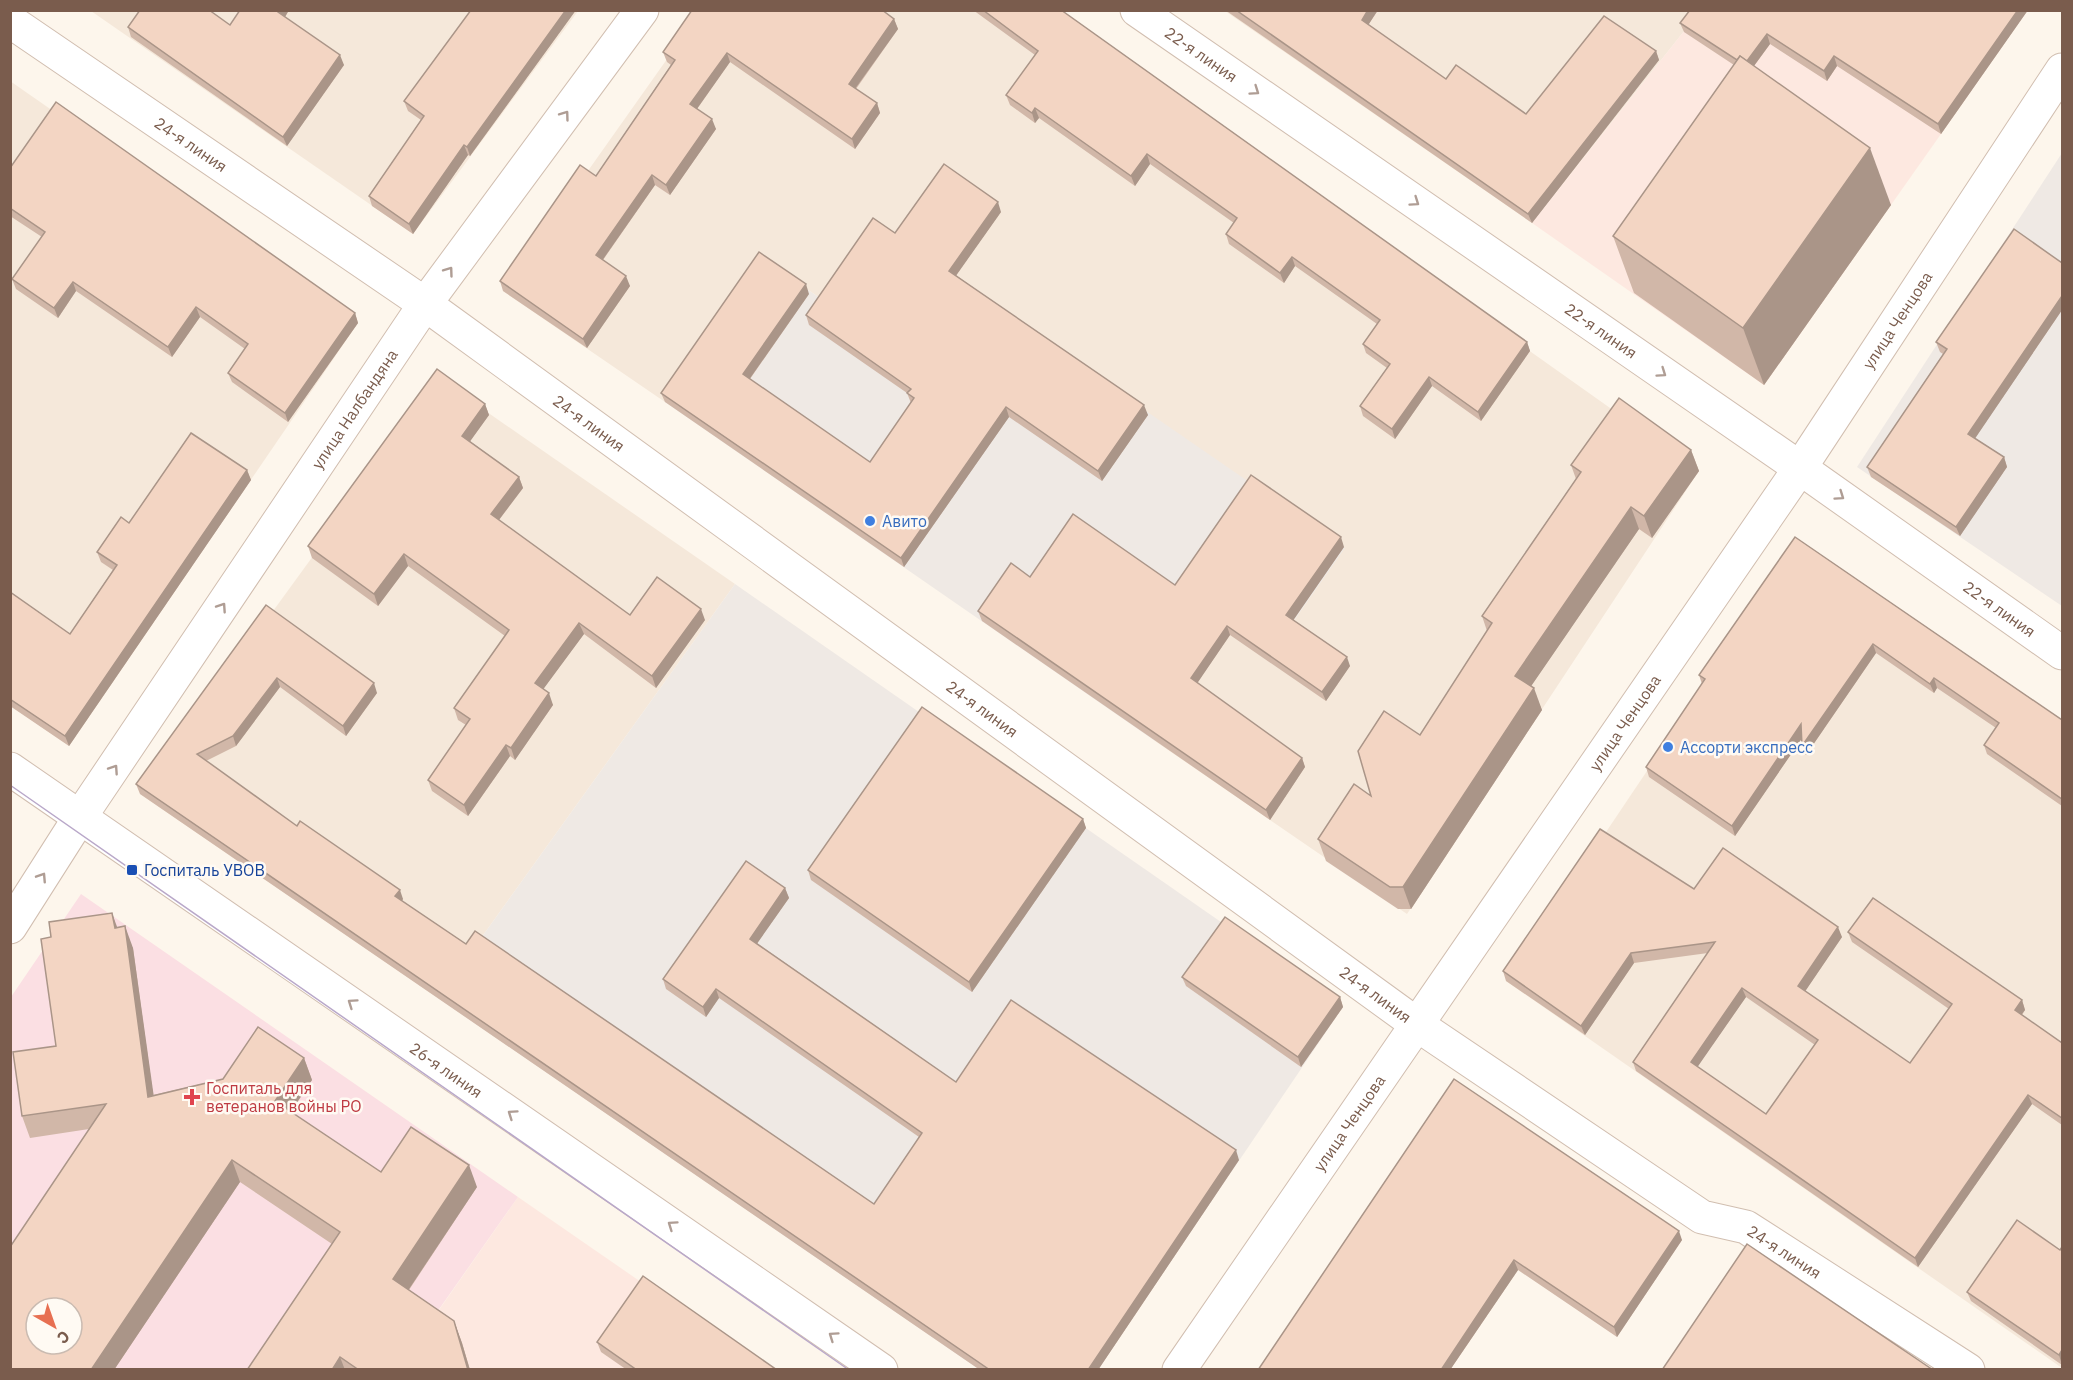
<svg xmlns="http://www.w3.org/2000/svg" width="2073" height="1380" font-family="'IBM Plex Sans',sans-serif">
<rect width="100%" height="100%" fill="#fdf6ec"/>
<!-- residential -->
<g fill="#f5e8da">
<path d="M 91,11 L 578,11 L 413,234 Z"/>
<path d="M 701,11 L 1050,11 L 1699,471 L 1407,914 L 1155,741 L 1258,594 L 1295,619 L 1344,548 L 823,300 L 765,261 L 665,402 L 503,291 Z"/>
<path d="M 1225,11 L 1700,11 L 1532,223 Z"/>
<path d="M 10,81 L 358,323 L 69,746 L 11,706 Z"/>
<path d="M 441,380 L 735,584 L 438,998 L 140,794 Z"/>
<path d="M 1798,546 L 2062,725 L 2062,1368 L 1506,981 Z"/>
</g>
<!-- commercial -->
<g fill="#fde8e0">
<path d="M 1700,11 L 1972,90 L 1764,385 L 1532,223 Z"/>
<path d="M 518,1197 L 767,1369 L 397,1370 Z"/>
</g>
<!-- industrial -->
<g fill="#efe9e4">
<path d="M 2062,153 L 2062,606 L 1857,467 Z"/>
<path d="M 873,223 L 1345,548 L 1295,619 L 1258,594 L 1155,741 L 665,402 L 765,261 L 823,300 Z"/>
<path d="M 735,584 L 1343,1007 L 1098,1369 L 980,1370 L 438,998 Z"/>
</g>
<!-- medical -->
<path fill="#fbdfe3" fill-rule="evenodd" d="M 81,894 L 518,1197 L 397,1369 L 11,1370 L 11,997 ZM 36,1308 L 72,1308 L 72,1344 L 36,1344 Z"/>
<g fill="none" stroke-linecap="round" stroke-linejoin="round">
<defs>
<g id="minor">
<path id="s1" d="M 10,21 L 425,304 L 1419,1026 L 1702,1217 L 1746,1227 L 1968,1370"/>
</g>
<g id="tertiary">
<path id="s2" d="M 1137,10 L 1800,468 L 2062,653"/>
<path id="s3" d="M 10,769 L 881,1370"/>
<path id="s4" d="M 10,927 L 80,817 L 425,304 L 642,10"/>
<path id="s5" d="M 1179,1370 L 1800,468 L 2062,70"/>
</g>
</defs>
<!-- minor casing -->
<use href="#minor" stroke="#d1beb0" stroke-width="35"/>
<!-- tertiary casing -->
<use href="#tertiary" stroke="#d1beb0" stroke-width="35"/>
<!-- minor -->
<use href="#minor" stroke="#fff" stroke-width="33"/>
<!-- tertiary -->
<use href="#tertiary" stroke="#fff" stroke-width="33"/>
<!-- tram -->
<path stroke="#b9a8c9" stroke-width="1.5" d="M 10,785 L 849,1370"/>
</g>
<!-- wall -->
<g fill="#d1b7a8" fill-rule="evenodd">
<path d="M 240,10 L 289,10 L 285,17 L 344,65 L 287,146 L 131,37 L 128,27 L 230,25 Z"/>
<path d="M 471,10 L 576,10 L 470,156 L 468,155 L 413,234 L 372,206 L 369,196 L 421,120 L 408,111 L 404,101 Z"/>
<path d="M 973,10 L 1061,10 L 1527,342 L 1530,351 L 1481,421 L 1432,386 L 1395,439 L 1363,416 L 1360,406 L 1387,368 L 1366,353 L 1363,344 L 1377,324 L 1295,266 L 1284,283 L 1229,244 L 1226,234 L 1234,223 L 1150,164 L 1135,186 L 1039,118 L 1035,123 L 1010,105 L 1006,95 L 1035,55 Z"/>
<path d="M 1225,10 L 1378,10 L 1368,25 L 1446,79 L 1526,114 L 1656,51 L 1659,60 L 1532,223 Z"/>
<path d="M 1690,10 L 2028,10 L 1941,134 L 1837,66 L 1827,81 L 1770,44 L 1754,66 L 1891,205 L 1764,385 L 1634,293 L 1613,236 L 1734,65 L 1684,32 L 1680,23 Z"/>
<path d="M 894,19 L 898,29 L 856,89 L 877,103 L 880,113 L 855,149 L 730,62 L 697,109 L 716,129 L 670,195 L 655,185 L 603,260 L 630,286 L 587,348 L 503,291 L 500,281 L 596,176 L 671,65 L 667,62 L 663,52 Z"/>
<path d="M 10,168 L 355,313 L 358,323 L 288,422 L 232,382 L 228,373 L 245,349 L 200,317 L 172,357 L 76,291 L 58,318 L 16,289 L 12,279 L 42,237 L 10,216 Z"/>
<path d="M 1001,212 L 956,275 L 1148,415 L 1102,481 L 1009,417 L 904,567 L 665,402 L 661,393 L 809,294 L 750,379 L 870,462 L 911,403 L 907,393 L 809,325 L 806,315 L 895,233 Z"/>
<path d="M 2062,310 L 1975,438 L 2004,457 L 2007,467 L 1960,536 L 1871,477 L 1867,467 L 1943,354 L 1940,352 L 1936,342 Z"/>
<path d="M 485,404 L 489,415 L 470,441 L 519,477 L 523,488 L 499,520 L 630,615 L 705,620 L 656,688 L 584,634 L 543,689 L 553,705 L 515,760 L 510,756 L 468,816 L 432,791 L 428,780 L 466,725 L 458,720 L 454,708 L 505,636 L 408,566 L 378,606 L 312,558 L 308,546 Z"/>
<path d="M 1691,450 L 1699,471 L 1652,538 L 1639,529 L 1531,686 L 1542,710 L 1411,909 L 1398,909 L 1326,861 L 1318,839 L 1371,796 L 1420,735 L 1487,631 L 1482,616 L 1576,479 L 1571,465 Z"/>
<path d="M 247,470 L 251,480 L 69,746 L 10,706 L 10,592 L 70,634 L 113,570 L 101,562 L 97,552 L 129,523 Z"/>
<path d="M 1795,537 L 2062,720 L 2062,806 L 1987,754 L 1984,745 L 1996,728 L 1937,688 L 1934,693 L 1876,653 L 1806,755 L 1802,746 L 1802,738 L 1735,836 L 1649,777 L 1646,767 L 1702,684 L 1699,675 Z"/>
<path d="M 1344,547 L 1293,620 L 1350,666 L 1326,701 L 1230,635 L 1197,683 L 1302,758 L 1305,767 L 1270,820 L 982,621 L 978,611 L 1175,585 Z"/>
<path d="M 266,605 L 377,693 L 346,736 L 280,687 L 236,746 L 206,761 L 297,826 L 403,899 L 402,901 L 466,944 L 874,1204 L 919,1137 L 719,998 L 706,1017 L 666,989 L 663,979 L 785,888 L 789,898 L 757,943 L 956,1082 L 1239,1160 L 1098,1370 L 980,1370 L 140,794 L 136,784 Z"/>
<path d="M 1083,819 L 1086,828 L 972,992 L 811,880 L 808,870 Z"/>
<path d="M 1694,889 L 1842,937 L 1805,991 L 1910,1063 L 1949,1009 L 1852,942 L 1848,932 L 2022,1000 L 2025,1010 L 2022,1015 L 2062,1043 L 2062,1125 L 2032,1104 L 1918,1267 L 1636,1071 L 1633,1062 L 1708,953 L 1634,963 L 1585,1035 L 1506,981 L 1503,971 ZM 1746,997 L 1815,1045 L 1766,1114 L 1697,1067 Z"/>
<path d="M 118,927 L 133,948 L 153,1095 L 223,1079 L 304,1058 L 312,1080 L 291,1112 L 381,1172 L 477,1187 L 409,1290 L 454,1321 L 462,1343 L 470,1370 L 247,1370 L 332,1244 L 240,1182 L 114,1370 L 11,1370 L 89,1129 L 30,1138 L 22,1116 L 56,1046 L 51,937 Z"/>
<path d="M 1182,977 L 1340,997 L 1343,1007 L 1301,1067 L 1186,986 Z"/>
<path d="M 1454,1079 L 1682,1240 L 1617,1337 L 1518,1270 L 1450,1370 L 1258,1370 Z"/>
<path d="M 2062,1247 L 2062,1365 L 1971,1301 L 1967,1292 L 2060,1250 Z"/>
<path d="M 597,1342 L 777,1370 L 627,1370 L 601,1352 Z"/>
</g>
<!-- shaded-wall -->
<g fill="#aa9588">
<path d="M 279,10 L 289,10 L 282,22 L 278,12 Z"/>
<path d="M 566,10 L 576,10 L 470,156 L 467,147 Z"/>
<path d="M 1368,10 L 1378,10 L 1365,30 L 1362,20 Z"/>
<path d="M 2018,10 L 2028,10 L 1941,134 L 1938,124 Z"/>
<path d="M 894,19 L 898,29 L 852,93 L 849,84 Z"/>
<path d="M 1767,34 L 1770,44 L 1748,74 L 1744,65 Z"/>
<path d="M 1656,51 L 1659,60 L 1532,223 L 1528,214 Z"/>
<path d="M 727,53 L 730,62 L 694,113 L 690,104 Z"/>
<path d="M 340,55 L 344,65 L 287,146 L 283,137 Z"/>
<path d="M 1834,56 L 1837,66 L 1827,81 L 1824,71 Z"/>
<path d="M 877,103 L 880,113 L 855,149 L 852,139 Z"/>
<path d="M 1035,108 L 1039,118 L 1035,123 L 1032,113 Z"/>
<path d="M 712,119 L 716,129 L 670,195 L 666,185 Z"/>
<path d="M 464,145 L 468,155 L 413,234 L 409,224 Z"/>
<path d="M 1870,148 L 1891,205 L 1764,385 L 1743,328 Z"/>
<path d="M 1147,154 L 1150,164 L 1135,186 L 1131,176 Z"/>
<path d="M 652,175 L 655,185 L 599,265 L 596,255 Z"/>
<path d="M 998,202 L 1001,212 L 953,280 L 949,271 Z"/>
<path d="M 1292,257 L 1295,266 L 1284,283 L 1280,273 Z"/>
<path d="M 626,276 L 630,286 L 587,348 L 583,339 Z"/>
<path d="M 73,282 L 76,291 L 58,318 L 54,308 Z"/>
<path d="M 806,284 L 809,294 L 746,384 L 743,374 Z"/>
<path d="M 2062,296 L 2062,310 L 1972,443 L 1968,434 Z"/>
<path d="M 196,307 L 200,317 L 172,357 L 168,347 Z"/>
<path d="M 355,313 L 358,323 L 288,422 L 285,413 Z"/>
<path d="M 1527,342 L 1530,351 L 1481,421 L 1478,412 Z"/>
<path d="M 1429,377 L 1432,386 L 1395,439 L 1392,429 Z"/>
<path d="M 485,404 L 489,415 L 466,447 L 462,436 Z"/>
<path d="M 1144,405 L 1148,415 L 1102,481 L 1098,471 Z"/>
<path d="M 1006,407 L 1009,417 L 904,567 L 901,558 Z"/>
<path d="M 1691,450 L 1699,471 L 1652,538 L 1644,516 Z"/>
<path d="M 2004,457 L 2007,467 L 1960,536 L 1956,527 Z"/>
<path d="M 247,470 L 251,480 L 69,746 L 65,736 Z"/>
<path d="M 519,477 L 523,488 L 495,525 L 491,514 Z"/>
<path d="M 1631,507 L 1639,529 L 1523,698 L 1515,676 Z"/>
<path d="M 1341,537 L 1344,547 L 1290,625 L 1286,615 Z"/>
<path d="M 404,554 L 408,566 L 378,606 L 374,594 Z"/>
<path d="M 701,609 L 705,620 L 656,688 L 652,676 Z"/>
<path d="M 579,623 L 584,634 L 539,695 L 535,683 Z"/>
<path d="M 1227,626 L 1230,635 L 1194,688 L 1191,678 Z"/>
<path d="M 1873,644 L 1876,653 L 1806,755 L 1802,746 Z"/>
<path d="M 1347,657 L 1350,666 L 1326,701 L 1322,692 Z"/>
<path d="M 277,678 L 280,687 L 236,746 L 233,736 Z"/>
<path d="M 1934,678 L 1937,688 L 1934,693 L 1930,684 Z"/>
<path d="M 374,683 L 377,693 L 346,736 L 343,726 Z"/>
<path d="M 1534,688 L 1542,710 L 1411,909 L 1403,887 Z"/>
<path d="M 549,693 L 553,705 L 515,760 L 511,748 Z"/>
<path d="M 1801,724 L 1805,734 L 1735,836 L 1732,826 Z"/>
<path d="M 506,745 L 510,756 L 468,816 L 464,805 Z"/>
<path d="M 1302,758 L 1305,767 L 1270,820 L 1266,810 Z"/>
<path d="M 1083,819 L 1086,828 L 972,992 L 969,982 Z"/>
<path d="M 785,888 L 789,898 L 754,948 L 750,939 Z"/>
<path d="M 400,890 L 403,899 L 399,905 L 395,896 Z"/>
<path d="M 112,913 L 120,935 L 115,928 Z"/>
<path d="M 125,926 L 133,948 L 157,1119 L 148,1097 Z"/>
<path d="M 1838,927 L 1842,937 L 1802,996 L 1798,986 Z"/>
<path d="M 1631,953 L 1634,963 L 1585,1035 L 1581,1026 Z"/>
<path d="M 1742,988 L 1746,997 L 1694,1072 L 1691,1062 Z"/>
<path d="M 716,989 L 719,998 L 706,1017 L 703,1007 Z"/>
<path d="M 1340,997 L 1343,1007 L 1301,1067 L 1298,1057 Z"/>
<path d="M 2022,1000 L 2025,1010 L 2018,1019 L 2015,1010 Z"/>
<path d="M 304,1058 L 312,1080 L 283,1123 L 275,1101 Z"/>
<path d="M 2028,1095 L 2032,1104 L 1918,1267 L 1915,1258 Z"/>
<path d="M 1236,1150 L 1239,1160 L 1098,1370 L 1088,1370 Z"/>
<path d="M 232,1160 L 240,1182 L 114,1370 L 91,1370 Z"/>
<path d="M 469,1165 L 477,1187 L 401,1301 L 393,1279 Z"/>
<path d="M 1679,1231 L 1682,1240 L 1617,1337 L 1614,1327 Z"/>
<path d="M 1514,1260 L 1518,1270 L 1450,1370 L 1441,1370 Z"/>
<path d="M 454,1321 L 462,1343 L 470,1370 L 468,1370 Z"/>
<path d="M 2062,1350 L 2062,1365 L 2059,1355 Z"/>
<path d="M 340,1357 L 345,1370 L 332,1370 Z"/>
</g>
<!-- building -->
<g fill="#f3d5c3" stroke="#aa9588" stroke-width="1.5" fill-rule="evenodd">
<path d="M 140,10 L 209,10 L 230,25 L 240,10 L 279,10 L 278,12 L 340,55 L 283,137 L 128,27 Z"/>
<path d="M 471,10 L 566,10 L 467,147 L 464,145 L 409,224 L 369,196 L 424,116 L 404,101 Z"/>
<path d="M 692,10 L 882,10 L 894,19 L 849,84 L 877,103 L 852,139 L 727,53 L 690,104 L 712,119 L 666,185 L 652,175 L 596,255 L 626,276 L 583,339 L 500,281 L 580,165 L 596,176 L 675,60 L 663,52 Z"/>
<path d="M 983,10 L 1061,10 L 1527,342 L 1478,412 L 1429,377 L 1392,429 L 1360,406 L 1390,364 L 1363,344 L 1380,320 L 1292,257 L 1280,273 L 1226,234 L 1237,218 L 1147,154 L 1131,176 L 1035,108 L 1032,113 L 1006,95 L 1038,51 Z"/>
<path d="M 1236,10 L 1368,10 L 1362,20 L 1446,79 L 1456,65 L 1526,114 L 1604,16 L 1656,51 L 1528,214 Z"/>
<path d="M 1690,10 L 2018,10 L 1938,124 L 1834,56 L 1824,71 L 1767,34 L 1747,61 L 1740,56 L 1737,60 L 1680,23 Z"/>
<path d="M 1740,56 L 1870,148 L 1743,328 L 1613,236 Z"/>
<path d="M 56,102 L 355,313 L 285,413 L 228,373 L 248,344 L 196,307 L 168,347 L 73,282 L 54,308 L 12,279 L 45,232 L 10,208 L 10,168 Z"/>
<path d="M 944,164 L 998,202 L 949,271 L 1144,405 L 1098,471 L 1006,407 L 901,558 L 661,393 L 759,252 L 806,284 L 743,374 L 870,462 L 914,398 L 907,393 L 911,389 L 806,315 L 873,218 L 895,233 Z"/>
<path d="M 2014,229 L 2062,263 L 2062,296 L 1968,434 L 2004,457 L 1956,527 L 1867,467 L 1947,349 L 1936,342 Z"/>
<path d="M 437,369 L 485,404 L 462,436 L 519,477 L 491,514 L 630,615 L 657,577 L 701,609 L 652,676 L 579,623 L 535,683 L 549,693 L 511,748 L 506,745 L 464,805 L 428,780 L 470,719 L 454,708 L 509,630 L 404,554 L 374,594 L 308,546 Z"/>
<path d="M 1619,398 L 1691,450 L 1644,516 L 1631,507 L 1515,676 L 1534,688 L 1403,887 L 1390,887 L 1318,839 L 1354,784 L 1371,796 L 1358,751 L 1384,711 L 1420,735 L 1492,623 L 1482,616 L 1581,472 L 1571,465 Z"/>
<path d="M 191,433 L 247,470 L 65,736 L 10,699 L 10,592 L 70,634 L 117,565 L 97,552 L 121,517 L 129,523 Z"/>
<path d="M 1251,475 L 1341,537 L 1286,615 L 1347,657 L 1322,692 L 1227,626 L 1191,678 L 1302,758 L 1266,810 L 978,611 L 1011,563 L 1030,577 L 1073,514 L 1175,585 Z"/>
<path d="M 1795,537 L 2062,720 L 2062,799 L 1984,745 L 1999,723 L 1934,678 L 1930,684 L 1873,644 L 1802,746 L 1801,724 L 1732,826 L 1646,767 L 1705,679 L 1699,675 Z"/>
<path d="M 266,605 L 374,683 L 343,726 L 277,678 L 233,736 L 197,754 L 297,826 L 300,821 L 400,890 L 395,896 L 466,944 L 475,931 L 874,1204 L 922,1133 L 716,989 L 703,1007 L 663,979 L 746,861 L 785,888 L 750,939 L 956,1082 L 1011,1000 L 1236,1150 L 1088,1370 L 990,1370 L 136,784 Z"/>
<path d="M 922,707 L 1083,819 L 969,982 L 808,870 Z"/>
<path d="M 1600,829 L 1694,889 L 1723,848 L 1838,927 L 1798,986 L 1910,1063 L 1952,1004 L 1848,932 L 1873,898 L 2022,1000 L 2015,1010 L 2062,1043 L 2062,1118 L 2028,1095 L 1915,1258 L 1633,1062 L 1715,942 L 1631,953 L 1581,1026 L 1503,971 ZM 1742,988 L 1818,1040 L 1766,1114 L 1691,1062 Z"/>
<path d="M 112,913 L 115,928 L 125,926 L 148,1097 L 223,1079 L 258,1027 L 304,1058 L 275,1101 L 381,1172 L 411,1127 L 469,1165 L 393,1279 L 454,1321 L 468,1370 L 359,1370 L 340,1357 L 332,1370 L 247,1370 L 340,1232 L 232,1160 L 91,1370 L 11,1370 L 10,1367 L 10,1247 L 106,1104 L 22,1116 L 13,1052 L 56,1046 L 41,939 L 51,937 L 49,922 ZM 36,1308 L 72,1308 L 72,1344 L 36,1344 Z"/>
<path d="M 1225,917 L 1340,997 L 1298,1057 L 1182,977 Z"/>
<path d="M 1454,1079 L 1679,1231 L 1614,1327 L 1514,1260 L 1441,1370 L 1258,1370 Z"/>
<path d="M 2017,1220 L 2060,1250 L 2062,1247 L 2062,1350 L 2059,1355 L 1967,1292 Z"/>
<path d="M 1747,1244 L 1933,1370 L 1662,1370 Z"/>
<path d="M 643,1276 L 777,1370 L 637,1370 L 597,1342 Z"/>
</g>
<!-- one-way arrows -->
<defs><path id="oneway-chevron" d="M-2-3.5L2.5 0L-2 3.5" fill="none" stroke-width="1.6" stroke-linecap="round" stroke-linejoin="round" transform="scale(1.5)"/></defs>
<g stroke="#af9d94">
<use href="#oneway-chevron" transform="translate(1255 91) rotate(35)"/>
<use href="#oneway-chevron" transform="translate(565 115) rotate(-54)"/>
<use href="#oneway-chevron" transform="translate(1415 202) rotate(35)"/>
<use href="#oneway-chevron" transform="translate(449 271) rotate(-54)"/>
<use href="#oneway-chevron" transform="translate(1662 373) rotate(35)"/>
<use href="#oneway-chevron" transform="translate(1840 496) rotate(35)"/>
<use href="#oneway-chevron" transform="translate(222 607) rotate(-56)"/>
<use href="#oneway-chevron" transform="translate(114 769) rotate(-56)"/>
<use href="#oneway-chevron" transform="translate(42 877) rotate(-57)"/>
<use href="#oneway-chevron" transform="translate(352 1003) rotate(-145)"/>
<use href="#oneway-chevron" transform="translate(512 1114) rotate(-145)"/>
<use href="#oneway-chevron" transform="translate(672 1225) rotate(-145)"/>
<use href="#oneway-chevron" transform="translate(833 1336) rotate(-145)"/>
</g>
<!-- markers -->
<g fill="#3f7fe0" stroke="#fffaf3" stroke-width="2">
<circle cx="870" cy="521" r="6"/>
<circle cx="1668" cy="747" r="6"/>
</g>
<rect fill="#1a4fb4" stroke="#fffaf3" stroke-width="2" x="126" y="864" width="12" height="12" rx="3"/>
<path fill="#e0444e" stroke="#fffaf3" stroke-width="2" d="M189 1088h6v6h6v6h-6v6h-6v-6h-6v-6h6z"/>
<g text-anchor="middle" stroke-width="5" stroke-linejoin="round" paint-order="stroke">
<!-- street labels -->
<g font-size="16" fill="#7a5c4d" stroke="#fffaf3">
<text dy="6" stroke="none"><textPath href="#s2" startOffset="78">22-я линия</textPath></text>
<text dy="6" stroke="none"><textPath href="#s1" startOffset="219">24-я линия</textPath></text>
<text dy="6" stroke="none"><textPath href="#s5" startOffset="1272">улица Ченцова</textPath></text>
<text dy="6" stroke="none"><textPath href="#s2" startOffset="564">22-я линия</textPath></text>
<text dy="6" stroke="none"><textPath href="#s4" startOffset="622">улица Налбандяна</textPath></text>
<text dy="6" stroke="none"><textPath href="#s1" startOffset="705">24-я линия</textPath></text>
<text dy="6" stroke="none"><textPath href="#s2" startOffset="1050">22-я линия</textPath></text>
<text dy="6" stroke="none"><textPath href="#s1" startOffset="1191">24-я линия</textPath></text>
<text dy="6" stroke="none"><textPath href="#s5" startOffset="786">улица Ченцова</textPath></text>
<text dy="6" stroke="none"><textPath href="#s1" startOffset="1677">24-я линия</textPath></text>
<text dy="6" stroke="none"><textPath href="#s3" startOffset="530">26-я линия</textPath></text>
<text dy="6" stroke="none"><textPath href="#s5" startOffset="300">улица Ченцова</textPath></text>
<text dy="6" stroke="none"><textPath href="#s1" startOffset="2163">24-я линия</textPath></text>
</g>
<!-- shop labels -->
<g font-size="16" fill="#366cbe" stroke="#fffaf3" text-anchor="start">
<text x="882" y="527">Авито</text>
<text x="1680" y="753">Ассорти экспресс</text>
</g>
<!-- transit labels -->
<g font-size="16" fill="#164399" stroke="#fffaf3" text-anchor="start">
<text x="144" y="876">Госпиталь УВОВ</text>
</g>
<!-- health labels -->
<g font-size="16" fill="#be3a42" stroke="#fffaf3" text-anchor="start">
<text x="206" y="1094">Госпиталь для<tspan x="206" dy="18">ветеранов войны РО</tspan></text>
</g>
</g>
<!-- border -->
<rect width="2073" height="1380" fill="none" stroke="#7a5c4d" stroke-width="24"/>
<!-- north arrow -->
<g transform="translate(54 1326) rotate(140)"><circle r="28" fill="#fffaf3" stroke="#cabbb1" stroke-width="1.5"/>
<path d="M0-4.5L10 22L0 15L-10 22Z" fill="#e76f51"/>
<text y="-9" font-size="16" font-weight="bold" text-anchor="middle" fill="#7a5c4d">С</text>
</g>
</svg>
